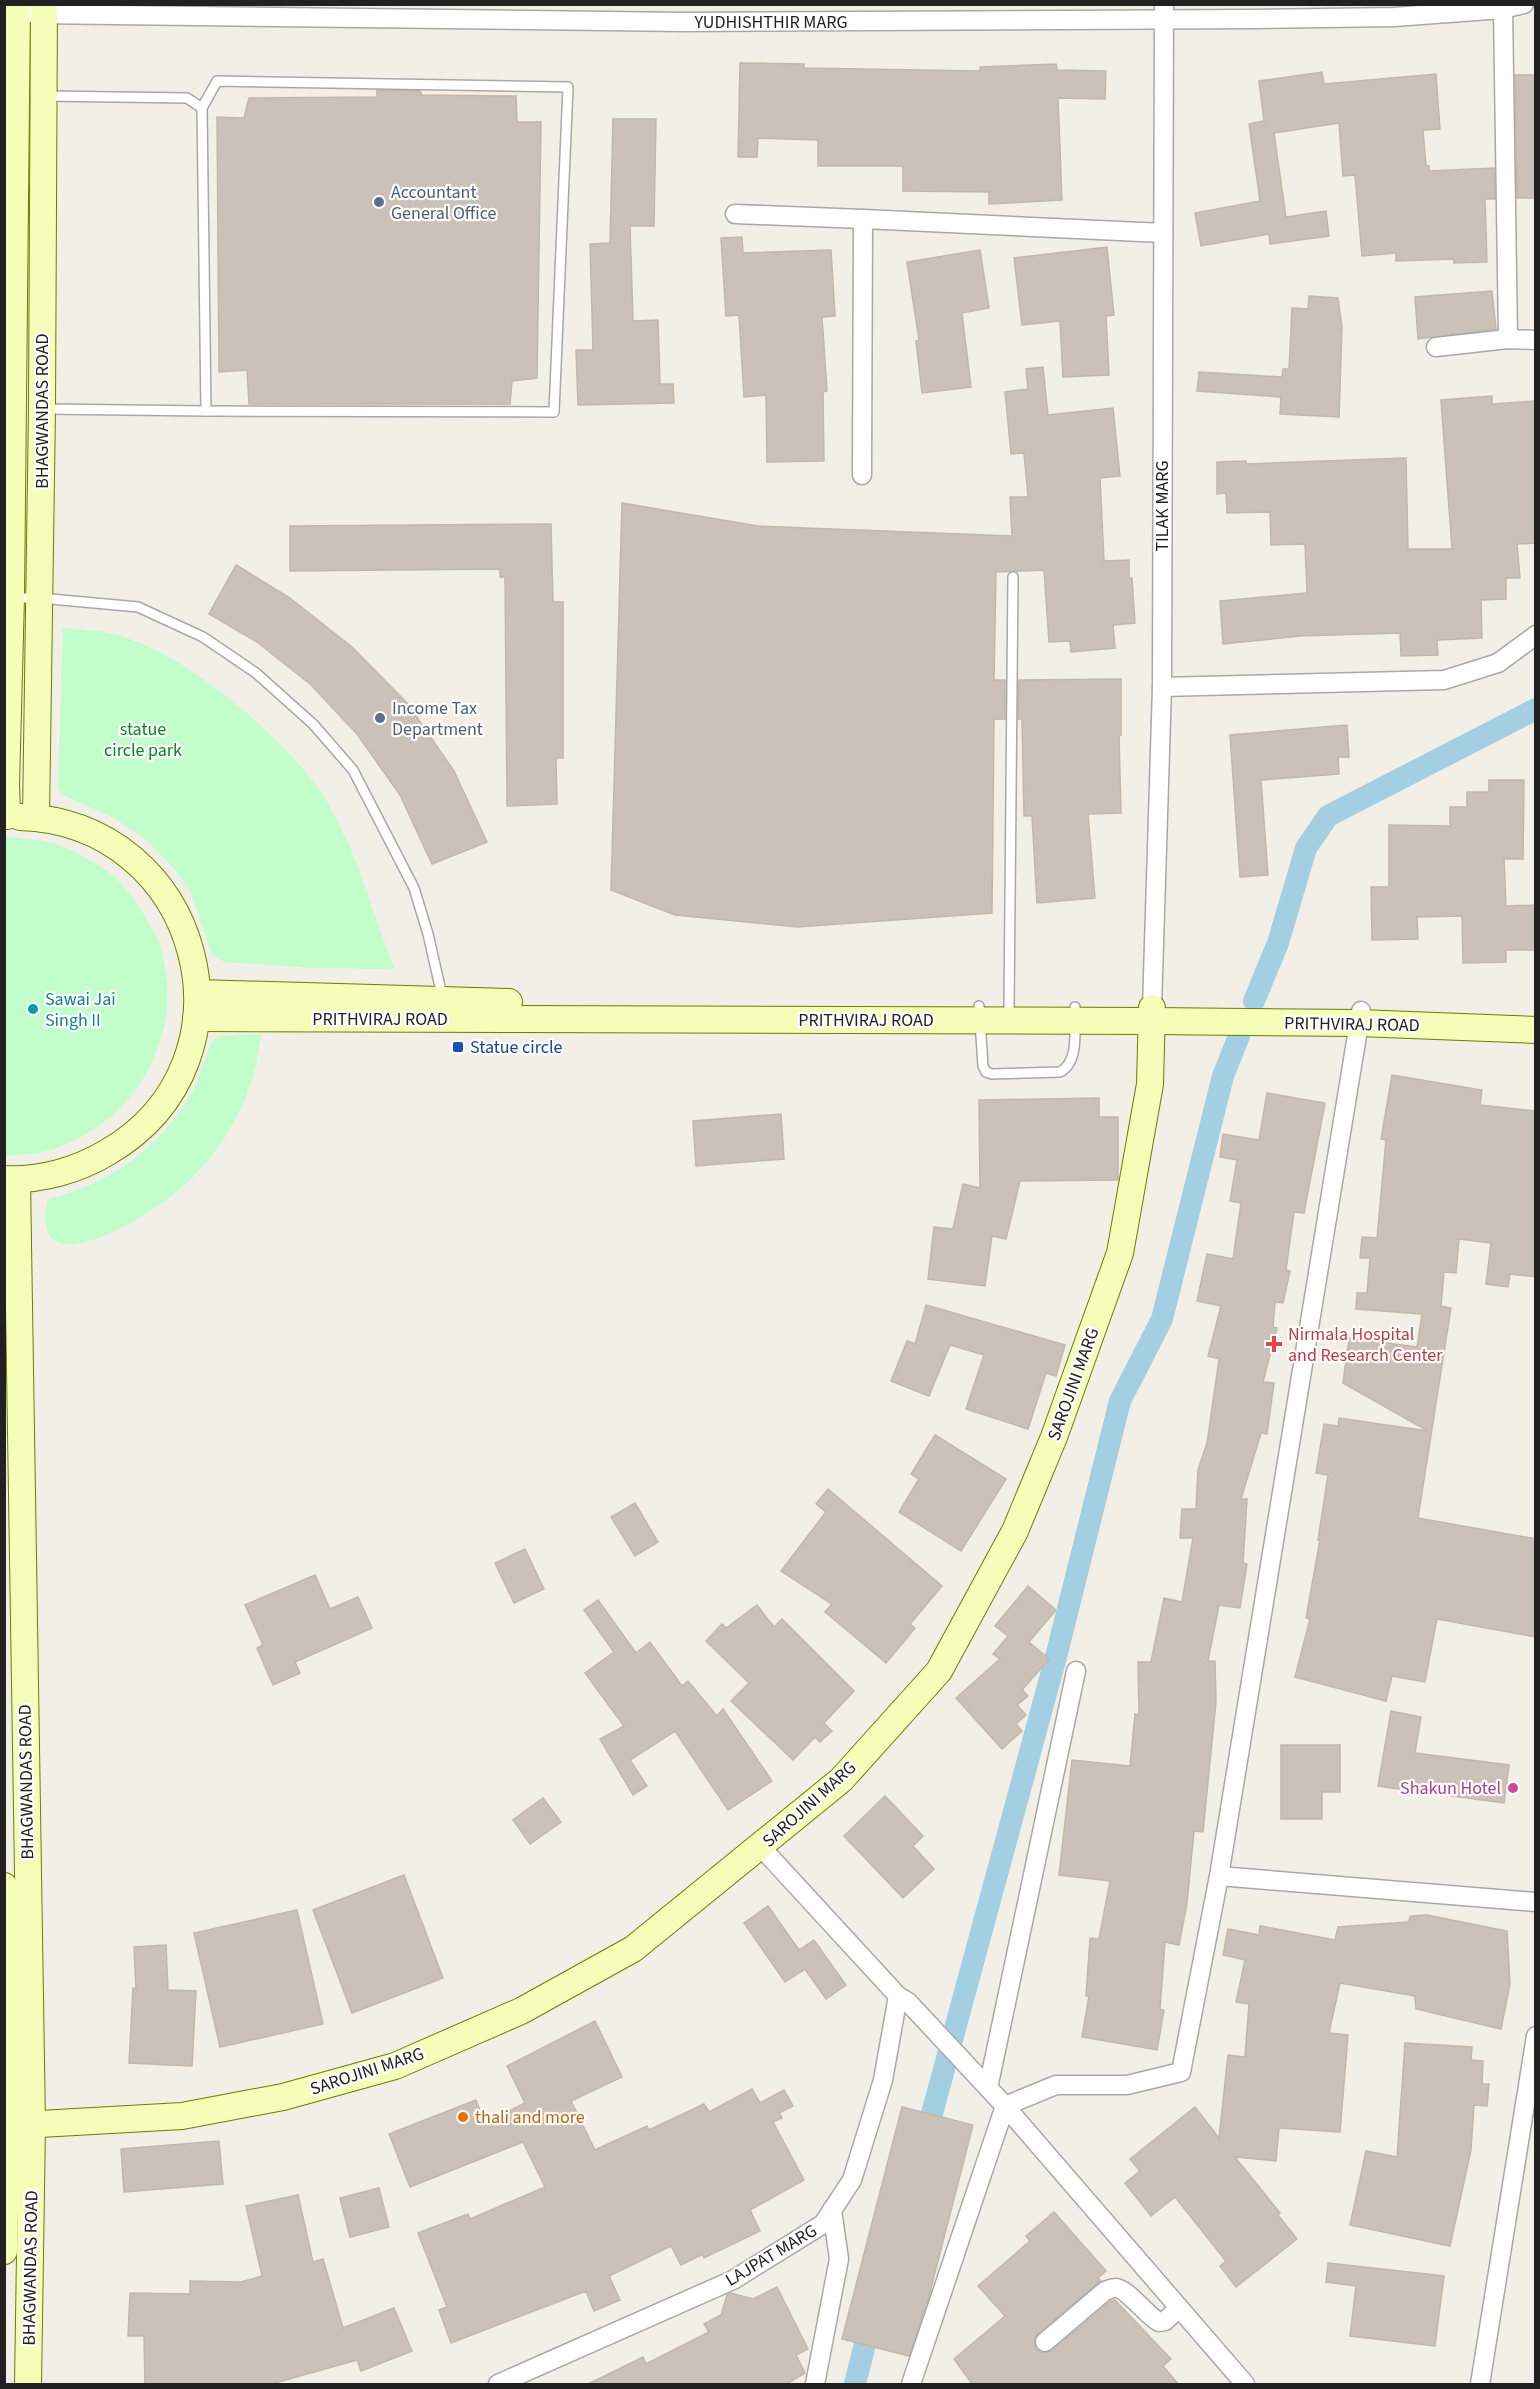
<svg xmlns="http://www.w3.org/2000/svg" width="1540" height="2389" font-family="'Source Sans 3',sans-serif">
<rect width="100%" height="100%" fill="#f2efe7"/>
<!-- park -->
<g fill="#c2fdcc">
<path d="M 63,628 C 81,630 100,630 117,635 C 183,651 283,737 321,792 C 328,803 335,816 341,828 C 364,873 375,923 395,969 L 312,968 L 224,962 L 213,956 L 191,893 L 175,870 L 150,843 L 114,818 L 65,796 L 58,790 Z"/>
<path d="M 12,837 C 27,839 46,840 61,846 C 74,851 89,859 101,867 C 120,878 138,903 148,922 C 152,929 158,938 160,946 C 185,1027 144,1112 66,1144 C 48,1152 25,1157 4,1155 L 4,838 Z"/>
<path d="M 261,1034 C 256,1084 240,1119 209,1159 C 198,1172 184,1187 170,1197 C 141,1220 28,1290 48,1199 C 109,1184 160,1148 191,1094 C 201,1076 204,1056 214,1039 L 220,1036 Z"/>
</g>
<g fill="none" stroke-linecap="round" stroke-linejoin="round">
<!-- canal -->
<g stroke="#a4cfe2" stroke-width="22">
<path d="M 1254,1001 L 1278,943 L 1306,848 L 1328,816 L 1536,709"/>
<path d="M 924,2143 L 1057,1653 L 1120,1401 L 1162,1319 L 1223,1076 L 1239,1036"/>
<path d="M 855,2384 L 872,2316"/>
</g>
</g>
<!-- building -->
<g fill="#cac2b9" stroke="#c5b7a8" stroke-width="1.5">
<path d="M 740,63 L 804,64 L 804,68 L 980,71 L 980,67 L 1056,64 L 1057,70 L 1106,71 L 1105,99 L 1058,98 L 1062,200 L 989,204 L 989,192 L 903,191 L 903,166 L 818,166 L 818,140 L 758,138 L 757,157 L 738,157 Z"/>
<path d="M 1322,72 L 1324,84 L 1436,74 L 1440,129 L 1423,130 L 1426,166 L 1429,166 L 1429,171 L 1494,168 L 1495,199 L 1485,199 L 1487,262 L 1454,263 L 1454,259 L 1396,261 L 1396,253 L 1362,256 L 1355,175 L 1343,176 L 1339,123 L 1274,133 L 1286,217 L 1326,211 L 1329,236 L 1270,244 L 1269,234 L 1201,246 L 1195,213 L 1260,201 L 1249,124 L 1264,121 L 1259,81 Z"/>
<path d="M 1515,75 L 1536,75 L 1536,198 L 1517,198 Z"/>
<path d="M 377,90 L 420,91 L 422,95 L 516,96 L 517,122 L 541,122 L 537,378 L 512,381 L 510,404 L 249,404 L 247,370 L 219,372 L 217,117 L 244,118 L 249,98 L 377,97 Z"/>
<path d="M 613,119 L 656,119 L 654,226 L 630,226 L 633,321 L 658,320 L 660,384 L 673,384 L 674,403 L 578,405 L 576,350 L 593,350 L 590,244 L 610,243 Z"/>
<path d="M 742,237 L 743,253 L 831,250 L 835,316 L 822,317 L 827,391 L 823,392 L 824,461 L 767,462 L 766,395 L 744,397 L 739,315 L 726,316 L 721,238 Z"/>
<path d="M 1107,247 L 1114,315 L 1106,316 L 1109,375 L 1063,377 L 1060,321 L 1022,325 L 1014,258 Z"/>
<path d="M 980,250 L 989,308 L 962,313 L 971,387 L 922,393 L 916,341 L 919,340 L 907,262 Z"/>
<path d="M 1492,291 L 1496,329 L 1418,339 L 1415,297 Z"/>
<path d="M 1309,296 L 1338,298 L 1342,328 L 1339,417 L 1280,414 L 1281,397 L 1197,391 L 1199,372 L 1282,377 L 1283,369 L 1289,369 L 1292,308 L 1308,309 Z"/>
<path d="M 1043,367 L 1048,415 L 1113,408 L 1120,476 L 1100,478 L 1104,561 L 1129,560 L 1129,578 L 1132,578 L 1135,623 L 1113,625 L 1115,648 L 1071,652 L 1070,641 L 1049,642 L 1044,570 L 996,572 L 994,680 L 1005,680 L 1005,719 L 994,719 L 992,913 L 797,927 L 675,915 L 611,890 L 622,503 L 758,526 L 1012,536 L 1010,497 L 1028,497 L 1024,453 L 1011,454 L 1005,392 L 1028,389 L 1026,369 Z"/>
<path d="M 1492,396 L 1492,404 L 1536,401 L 1536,543 L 1517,544 L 1520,578 L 1506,578 L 1506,599 L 1481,600 L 1482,638 L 1437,640 L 1438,655 L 1401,656 L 1400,633 L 1300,636 L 1223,644 L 1220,601 L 1307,593 L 1305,544 L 1271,545 L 1270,512 L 1227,513 L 1226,493 L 1217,494 L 1217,462 L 1246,461 L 1246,464 L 1406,458 L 1408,549 L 1452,549 L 1441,400 Z"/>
<path d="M 551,524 L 553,602 L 563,602 L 563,758 L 556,758 L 557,804 L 507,806 L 505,577 L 500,577 L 500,569 L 290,571 L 290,526 Z"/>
<path d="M 236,565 L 290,598 L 352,647 L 407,703 L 454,771 L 487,842 L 432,864 L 400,795 L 357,734 L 310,684 L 257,642 L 209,614 Z"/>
<path d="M 1121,679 L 1121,735 L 1119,735 L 1121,813 L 1088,814 L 1095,898 L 1037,903 L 1032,816 L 1024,816 L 1022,719 L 1018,719 L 1019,680 Z"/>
<path d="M 1347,725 L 1349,757 L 1338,757 L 1339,774 L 1261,780 L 1268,875 L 1240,877 L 1230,735 Z"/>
<path d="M 1489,780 L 1524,780 L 1523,859 L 1504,859 L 1506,906 L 1536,905 L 1536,950 L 1506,950 L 1506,962 L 1463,963 L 1462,916 L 1417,917 L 1418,939 L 1372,940 L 1371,887 L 1389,887 L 1389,825 L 1450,826 L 1450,807 L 1467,807 L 1467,792 L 1489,792 Z"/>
<path d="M 1392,1075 L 1482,1090 L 1480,1105 L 1536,1111 L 1536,1277 L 1510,1274 L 1508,1287 L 1486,1284 L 1491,1243 L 1459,1239 L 1456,1273 L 1444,1272 L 1441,1306 L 1451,1308 L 1418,1518 L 1536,1539 L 1536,1637 L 1437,1619 L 1425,1682 L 1392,1676 L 1386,1701 L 1295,1677 L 1310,1619 L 1306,1618 L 1320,1540 L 1318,1540 L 1328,1475 L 1316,1473 L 1324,1424 L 1338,1426 L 1339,1418 L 1428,1431 L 1343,1383 L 1349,1338 L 1417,1347 L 1422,1314 L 1356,1309 L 1357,1293 L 1367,1293 L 1370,1258 L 1360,1258 L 1362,1237 L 1377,1238 L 1386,1140 L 1381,1139 Z"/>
<path d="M 1267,1093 L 1325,1103 L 1304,1213 L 1294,1212 L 1286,1270 L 1290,1271 L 1283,1303 L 1275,1302 L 1273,1327 L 1277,1328 L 1263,1382 L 1274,1383 L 1267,1434 L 1261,1433 L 1241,1499 L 1247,1499 L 1243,1563 L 1247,1564 L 1240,1608 L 1219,1605 L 1208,1661 L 1215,1661 L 1216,1702 L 1203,1832 L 1194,1831 L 1187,1903 L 1179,1945 L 1165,1942 L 1160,2009 L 1164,2010 L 1157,2050 L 1082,2037 L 1089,1996 L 1086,1996 L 1090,1938 L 1099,1939 L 1110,1881 L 1059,1875 L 1072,1760 L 1130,1766 L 1135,1714 L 1139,1715 L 1138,1662 L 1151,1662 L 1164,1598 L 1182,1602 L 1193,1538 L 1180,1538 L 1182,1509 L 1196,1509 L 1198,1470 L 1207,1443 L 1219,1359 L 1208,1356 L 1221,1306 L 1197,1301 L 1207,1254 L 1233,1259 L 1241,1203 L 1230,1201 L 1237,1160 L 1220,1157 L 1223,1134 L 1259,1140 Z"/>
<path d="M 1099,1098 L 1099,1117 L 1118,1117 L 1118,1180 L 1020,1181 L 1006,1239 L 992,1236 L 985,1286 L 928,1279 L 934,1227 L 953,1229 L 963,1184 L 980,1188 L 979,1100 Z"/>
<path d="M 781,1114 L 784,1159 L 696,1166 L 693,1121 Z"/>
<path d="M 926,1305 L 1065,1345 L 1056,1376 L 1046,1373 L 1028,1429 L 966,1409 L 984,1355 L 950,1345 L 929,1396 L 891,1381 L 907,1341 L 915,1344 Z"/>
<path d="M 935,1435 L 1006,1479 L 961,1551 L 899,1512 L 919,1479 L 911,1474 Z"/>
<path d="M 828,1489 L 942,1586 L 910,1624 L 915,1628 L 886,1663 L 825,1612 L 832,1604 L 781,1571 L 826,1512 L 816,1504 Z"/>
<path d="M 635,1503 L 658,1542 L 635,1556 L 611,1517 Z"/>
<path d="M 525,1549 L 544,1589 L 514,1603 L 495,1563 Z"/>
<path d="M 315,1575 L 330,1609 L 358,1597 L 372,1628 L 295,1662 L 300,1673 L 273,1685 L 257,1648 L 263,1645 L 245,1605 Z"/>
<path d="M 1028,1586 L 1056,1610 L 1029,1642 L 1049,1659 L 1022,1690 L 1028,1696 L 1017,1705 L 1026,1715 L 1016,1724 L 1022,1731 L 1002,1749 L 956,1698 L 1000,1659 L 993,1654 L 1008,1636 L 995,1626 Z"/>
<path d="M 598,1600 L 636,1653 L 650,1642 L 682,1686 L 688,1681 L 717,1716 L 723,1709 L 772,1781 L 728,1810 L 675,1731 L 630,1760 L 647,1786 L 633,1795 L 600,1739 L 624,1726 L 585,1673 L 614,1652 L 584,1610 Z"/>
<path d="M 757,1605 L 774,1627 L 782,1619 L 854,1691 L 824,1723 L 832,1731 L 820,1742 L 815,1737 L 793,1760 L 731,1701 L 749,1683 L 706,1641 L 722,1624 L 726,1628 Z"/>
<path d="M 1391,1711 L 1421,1717 L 1415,1753 L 1509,1765 L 1504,1803 L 1378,1786 Z"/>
<path d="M 1281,1745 L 1340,1745 L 1340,1792 L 1322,1792 L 1322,1819 L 1281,1819 Z"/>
<path d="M 885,1796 L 923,1836 L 913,1846 L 934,1869 L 903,1898 L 844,1836 Z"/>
<path d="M 543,1798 L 561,1822 L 530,1844 L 513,1820 Z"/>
<path d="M 404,1875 L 443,1978 L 352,2013 L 313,1910 Z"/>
<path d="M 768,1906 L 799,1950 L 814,1940 L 846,1985 L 826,1999 L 805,1969 L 785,1982 L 744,1923 Z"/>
<path d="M 297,1910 L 323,2024 L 220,2047 L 194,1933 Z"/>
<path d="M 1427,1915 L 1507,1931 L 1510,1984 L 1501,2029 L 1416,2009 L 1415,1996 L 1340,1983 L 1329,2033 L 1348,2035 L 1340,2132 L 1279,2128 L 1276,2161 L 1235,2157 L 1280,2213 L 1278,2215 L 1297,2239 L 1236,2287 L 1220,2266 L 1226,2261 L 1175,2197 L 1151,2216 L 1125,2183 L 1140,2171 L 1130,2159 L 1195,2107 L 1219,2138 L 1228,2055 L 1245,2057 L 1249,2004 L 1236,2002 L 1245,1960 L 1223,1955 L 1228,1929 L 1259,1935 L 1260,1926 L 1335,1940 L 1338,1927 L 1408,1922 L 1411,1916 Z"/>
<path d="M 166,1945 L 168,1990 L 196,1991 L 192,2066 L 129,2063 L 133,1988 L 136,1989 L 134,1947 Z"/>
<path d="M 595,2021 L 622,2077 L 571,2101 L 595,2150 L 647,2126 L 649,2130 L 704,2104 L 709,2112 L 752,2089 L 760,2103 L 784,2090 L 793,2106 L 779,2113 L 782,2118 L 773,2122 L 804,2180 L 750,2210 L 760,2231 L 704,2258 L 703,2254 L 681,2265 L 671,2246 L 609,2276 L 620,2300 L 594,2311 L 586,2291 L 451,2343 L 439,2310 L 447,2307 L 418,2233 L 468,2214 L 470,2219 L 545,2187 L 523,2142 L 410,2187 L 389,2134 L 476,2100 L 485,2123 L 525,2103 L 507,2066 Z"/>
<path d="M 1405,2043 L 1472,2047 L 1471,2060 L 1483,2061 L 1482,2084 L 1489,2084 L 1487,2106 L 1474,2105 L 1471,2150 L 1450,2246 L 1350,2225 L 1366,2151 L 1397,2157 Z"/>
<path d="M 902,2107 L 973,2125 L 929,2296 L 909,2356 L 842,2339 Z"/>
<path d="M 219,2141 L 223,2184 L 124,2192 L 121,2149 Z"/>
<path d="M 379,2188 L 389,2227 L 350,2237 L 340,2198 Z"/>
<path d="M 298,2195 L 313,2262 L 323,2259 L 343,2328 L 394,2308 L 412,2351 L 361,2371 L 357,2360 L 268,2385 L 145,2385 L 144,2336 L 128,2336 L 130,2293 L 190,2294 L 190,2281 L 241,2282 L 262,2276 L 246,2206 Z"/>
<path d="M 1054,2212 L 1106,2271 L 1098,2278 L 1101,2281 L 1038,2333 L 1034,2339 L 1036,2349 L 1042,2353 L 1052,2351 L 1111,2301 L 1115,2300 L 1171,2359 L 1163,2366 L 1179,2385 L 973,2385 L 954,2359 L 1005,2316 L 978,2286 L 1030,2241 L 1026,2236 Z"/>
<path d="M 1328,2263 L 1444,2276 L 1435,2346 L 1350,2336 L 1356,2286 L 1326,2282 Z"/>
<path d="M 777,2287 L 808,2349 L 796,2355 L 805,2373 L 785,2385 L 586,2385 L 643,2357 L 646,2364 L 709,2332 L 704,2324 L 721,2315 L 727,2295 L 731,2293 L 753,2299 Z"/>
</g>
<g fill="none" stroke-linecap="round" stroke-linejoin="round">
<defs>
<g id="lane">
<path d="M 202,108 L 217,81 L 568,87 L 554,412 L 206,411"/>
<path d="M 45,409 L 206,411 L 202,108 L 187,98 L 45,96"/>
<path d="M 13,598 L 40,598 L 138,607 L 203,637 L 256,673 L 313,724 L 353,770 L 414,888 L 428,934 L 443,1000"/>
<path d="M 979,1006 L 983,1066 L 986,1072 L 992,1074 L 1060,1072 C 1080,1062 1074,1027 1075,1007"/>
<path d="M 1009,1007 L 1013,577"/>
</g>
<g id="street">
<path d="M 1503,9 L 1508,339"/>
<path d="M 34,14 L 683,22 L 1254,19 L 1394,17 L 1503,9 L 1524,4"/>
<path d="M 735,214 L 863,219"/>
<path d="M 1436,347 L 1508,339 L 1536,340"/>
<path d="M 862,475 L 863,219 L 1163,233"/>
<path d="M 1162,687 L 1444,680 L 1498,663 L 1536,635"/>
<path d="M 1152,1008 L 1162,687 L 1164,4"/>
<path d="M 761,1847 L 898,1996 L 908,2002 L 1005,2106 L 1245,2384"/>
<path d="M 1219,1876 L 1536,1902"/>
<path d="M 988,2088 L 1076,1671"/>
<path d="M 1045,2342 L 1105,2291 C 1108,2290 1111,2288 1115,2288 C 1126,2287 1147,2316 1159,2322 L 1165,2321 L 1179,2308"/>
<path d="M 498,2384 L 733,2280 L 823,2224 L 852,2180 L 883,2080 L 898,1996"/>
<path d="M 815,2384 L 839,2259 L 832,2210"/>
<path d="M 911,2384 L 1005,2106 L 1056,2085 L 1127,2085 L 1181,2072 L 1219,1876 L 1361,1011"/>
<path d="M 1480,2384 L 1536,2036"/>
</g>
<g id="secondary">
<path d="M 7,816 L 6,784 L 11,598 L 17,4"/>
<path d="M 36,817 L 42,409 L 44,4"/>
<path d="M 198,993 L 509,1002"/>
<path d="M 196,1018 L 1152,1021 L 1359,1023 L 1536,1030"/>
<path d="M 4,1179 C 41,1181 78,1170 108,1152 C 265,1060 201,822 20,817"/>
<path d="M 17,1180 L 32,2125 L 28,2384"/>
<path d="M 4,1886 L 7,2126 L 4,2251"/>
<path d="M 4,2126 L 182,2116 L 283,2097 L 395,2066 L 521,2011 L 633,1949 L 841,1780 L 939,1671 L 1015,1531 L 1054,1437 L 1120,1253 L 1150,1084 L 1152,1008"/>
</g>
</defs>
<!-- lane casing -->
<use href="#lane" stroke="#a8a8a8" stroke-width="12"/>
<!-- street casing -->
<use href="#street" stroke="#a8a8a8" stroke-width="21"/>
<!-- secondary casing -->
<use href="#secondary" stroke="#677f00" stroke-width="28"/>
<!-- lane -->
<use href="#lane" stroke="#fff" stroke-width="9"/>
<!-- street -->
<use href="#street" stroke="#fff" stroke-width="18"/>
<!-- secondary -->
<use href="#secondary" stroke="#f5feb8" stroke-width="26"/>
</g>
<!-- markers -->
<g fill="#5c6f8a" stroke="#fff" stroke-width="2">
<circle cx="379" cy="202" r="6"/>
<circle cx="380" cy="718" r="6"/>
</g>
<circle fill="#0f9aa8" stroke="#fff" stroke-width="2" cx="33" cy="1009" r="6"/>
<rect fill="#1a4fb4" stroke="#fff" stroke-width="2" x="452" y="1041" width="12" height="12" rx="3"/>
<path fill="#e0444e" stroke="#fff" stroke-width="2" d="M1271 1335h6v6h6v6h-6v6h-6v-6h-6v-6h6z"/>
<circle fill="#d1479c" stroke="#fff" stroke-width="2" cx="1513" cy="1788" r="6"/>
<circle fill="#e8710a" stroke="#fff" stroke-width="2" cx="463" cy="2117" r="6"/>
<g text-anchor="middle" stroke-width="4.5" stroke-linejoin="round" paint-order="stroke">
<!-- street labels -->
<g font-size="18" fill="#212121" stroke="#fff">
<text x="771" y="28">YUDHISHTHIR MARG</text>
<text transform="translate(42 411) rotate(-90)" y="6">BHAGWANDAS ROAD</text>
<text transform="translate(1162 506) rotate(-90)" y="6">TILAK MARG</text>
<text x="380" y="1025">PRITHVIRAJ ROAD</text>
<text x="866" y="1026">PRITHVIRAJ ROAD</text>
<text transform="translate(1352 1024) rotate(1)" y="6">PRITHVIRAJ ROAD</text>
<text transform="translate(1073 1384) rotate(-70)" y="6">SAROJINI MARG</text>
<text transform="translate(26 1782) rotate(-91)" y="6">BHAGWANDAS ROAD</text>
<text transform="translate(809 1804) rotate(-42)" y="6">SAROJINI MARG</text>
<text transform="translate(367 2071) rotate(-18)" y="6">SAROJINI MARG</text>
<text transform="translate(771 2255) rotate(-31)" y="6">LAJPAT MARG</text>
<text transform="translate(30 2268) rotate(-89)" y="6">BHAGWANDAS ROAD</text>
</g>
<!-- service labels -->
<g font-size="18" fill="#4e5e75" stroke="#fff" text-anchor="start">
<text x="391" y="198">Accountant<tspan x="391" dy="21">General Office</tspan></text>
<text x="392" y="714">Income Tax<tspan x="392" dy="21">Department</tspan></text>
</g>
<!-- park labels -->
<g font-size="18" fill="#048a1a" stroke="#fff">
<text x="143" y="735">statue<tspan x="143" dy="21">circle park</tspan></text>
</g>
<!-- culture labels -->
<g font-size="18" fill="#0d838f" stroke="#fff" text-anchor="start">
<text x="45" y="1005">Sawai Jai<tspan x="45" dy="21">Singh II</tspan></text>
</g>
<!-- transit labels -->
<g font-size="18" fill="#164399" stroke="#fff" text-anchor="start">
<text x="470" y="1053">Statue circle</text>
</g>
<!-- health labels -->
<g font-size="18" fill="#be3a42" stroke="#fff" text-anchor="start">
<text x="1288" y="1340">Nirmala Hospital<tspan x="1288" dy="21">and Research Center</tspan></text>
</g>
<!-- hotel labels -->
<g font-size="18" fill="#b23c85" stroke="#fff" text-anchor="end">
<text x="1501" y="1794">Shakun Hotel</text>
</g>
<!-- food labels -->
<g font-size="18" fill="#c56008" stroke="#fff" text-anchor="start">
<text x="475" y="2123">thali and more</text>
</g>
</g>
<!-- border -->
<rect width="1540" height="2389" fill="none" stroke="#212121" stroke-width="12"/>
</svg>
